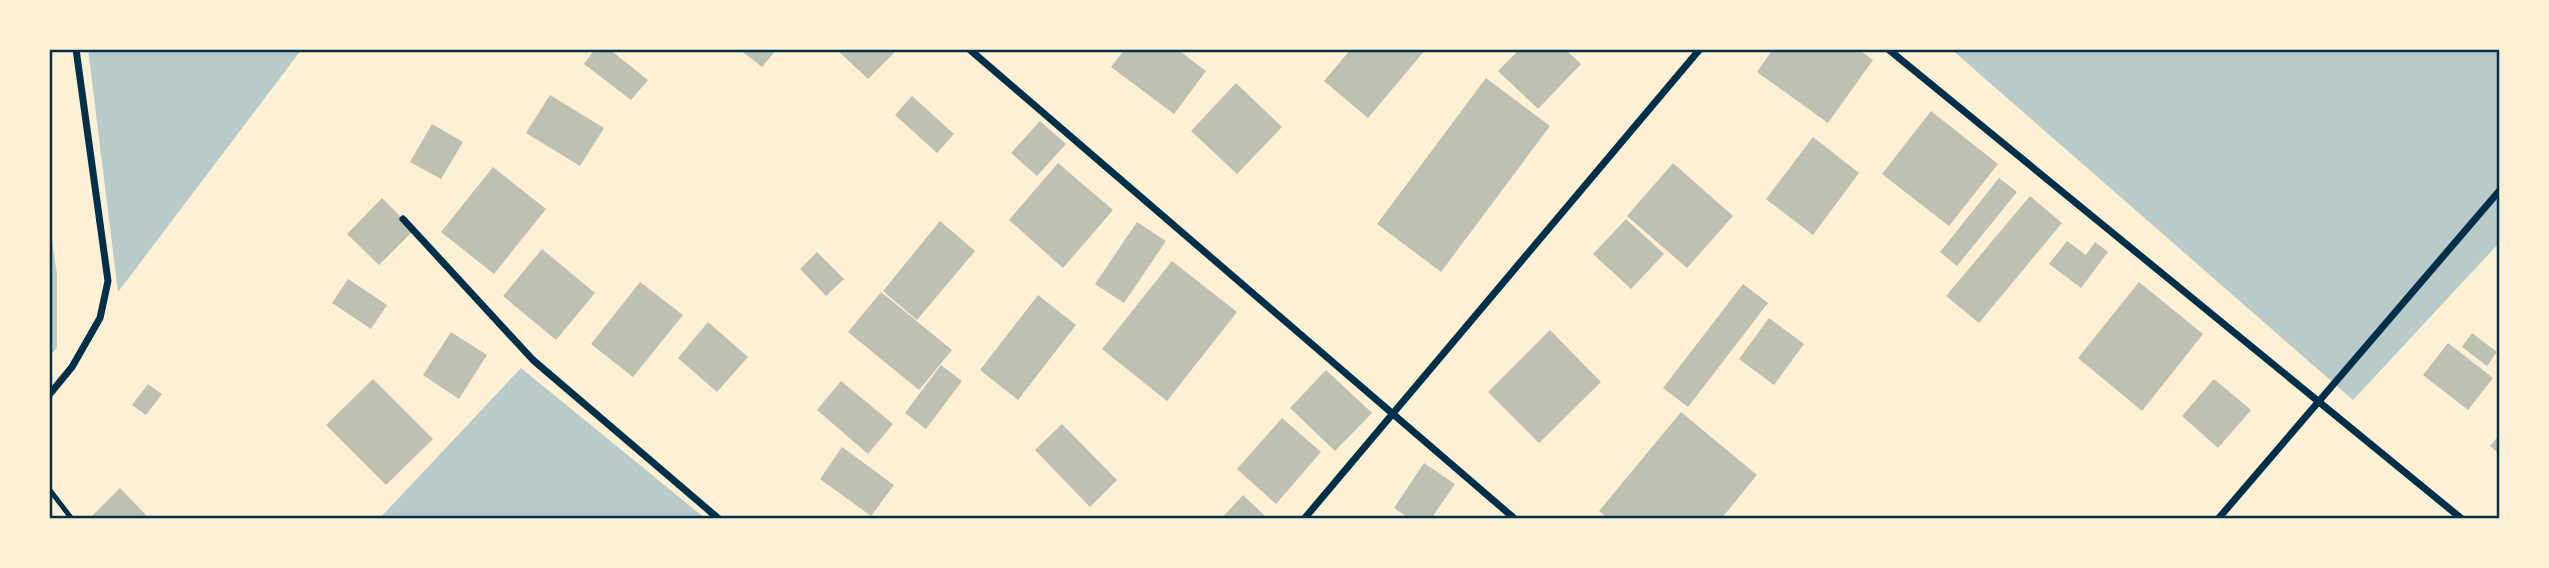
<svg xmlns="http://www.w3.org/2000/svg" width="2549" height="568" font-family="Roboto,sans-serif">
<rect width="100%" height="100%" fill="#fdf0d5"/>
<!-- green -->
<g fill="#b9caca">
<path d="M 88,49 L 302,49 L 118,292 Z"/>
<path d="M 1951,49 L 2500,49 L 2500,242 L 2353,400 Z"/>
<path d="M 49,222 L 57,274 L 57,348 L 49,356 Z"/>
<path d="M 521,368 L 706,519 L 379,519 Z"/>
</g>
<!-- building -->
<g fill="#bec0b2">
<path d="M 595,49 L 609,49 L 648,80 L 631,100 L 584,64 Z"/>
<path d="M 739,49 L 777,49 L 762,67 Z"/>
<path d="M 836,49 L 898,49 L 868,79 Z"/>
<path d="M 1125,49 L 1177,49 L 1206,71 L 1174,114 L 1111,67 Z"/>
<path d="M 1351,49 L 1426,49 L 1368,118 L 1324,81 Z"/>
<path d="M 1520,49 L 1565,49 L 1581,64 L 1538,109 L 1498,71 Z"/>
<path d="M 1773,49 L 1858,49 L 1873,60 L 1828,123 L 1757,72 Z"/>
<path d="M 1486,78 L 1550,126 L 1441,272 L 1377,224 Z"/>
<path d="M 1236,83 L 1282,127 L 1237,174 L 1191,131 Z"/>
<path d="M 550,95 L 604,128 L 580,166 L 526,133 Z"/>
<path d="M 912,96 L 954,134 L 937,153 L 895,115 Z"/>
<path d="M 1931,111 L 1998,164 L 1949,226 L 1882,174 Z"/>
<path d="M 1040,121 L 1066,144 L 1037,176 L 1011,153 Z"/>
<path d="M 432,124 L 463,142 L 441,179 L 410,162 Z"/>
<path d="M 1813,137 L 1859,173 L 1813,235 L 1766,199 Z"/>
<path d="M 1058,163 L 1113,210 L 1063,268 L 1009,220 Z"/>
<path d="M 1673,163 L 1733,216 L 1687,268 L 1627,216 Z"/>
<path d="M 493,167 L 546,209 L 494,274 L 441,232 Z"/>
<path d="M 1999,178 L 2017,192 L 1957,266 L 1940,252 Z"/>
<path d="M 2030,196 L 2062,223 L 1979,323 L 1946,296 Z"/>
<path d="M 382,198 L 414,230 L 379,265 L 347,234 Z"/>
<path d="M 1626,219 L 1664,254 L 1631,289 L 1593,254 Z"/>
<path d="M 940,221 L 975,251 L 917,320 L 883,291 Z"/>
<path d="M 1137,222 L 1166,241 L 1124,303 L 1095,284 Z"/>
<path d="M 2067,241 L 2086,255 L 2095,242 L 2108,252 L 2081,288 L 2049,264 Z"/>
<path d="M 542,249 L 595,293 L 556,340 L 503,296 Z"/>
<path d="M 817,252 L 844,279 L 826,296 L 800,269 Z"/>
<path d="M 1172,261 L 1237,312 L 1167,401 L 1102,349 Z"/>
<path d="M 348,279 L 387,305 L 371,329 L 332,303 Z"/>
<path d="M 640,282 L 683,315 L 633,377 L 591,344 Z"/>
<path d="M 2139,282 L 2203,334 L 2142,411 L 2078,358 Z"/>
<path d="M 1743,284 L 1768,303 L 1688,407 L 1663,388 Z"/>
<path d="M 881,292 L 952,350 L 919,390 L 848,332 Z"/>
<path d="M 1038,295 L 1076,325 L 1018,400 L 980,370 Z"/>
<path d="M 1769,318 L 1804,344 L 1774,385 L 1739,359 Z"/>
<path d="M 708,322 L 748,357 L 717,392 L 678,358 Z"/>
<path d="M 1550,330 L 1601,382 L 1539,443 L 1488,392 Z"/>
<path d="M 451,332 L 487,355 L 459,399 L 423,375 Z"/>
<path d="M 2472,333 L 2497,352 L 2487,366 L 2462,347 Z"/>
<path d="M 2448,343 L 2493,378 L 2468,410 L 2423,375 Z"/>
<path d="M 941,365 L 962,381 L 926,429 L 905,413 Z"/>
<path d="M 1326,370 L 1372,413 L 1335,451 L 1290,408 Z"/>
<path d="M 373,379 L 433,439 L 386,485 L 326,425 Z"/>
<path d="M 2214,379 L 2251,410 L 2218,448 L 2182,416 Z"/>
<path d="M 841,381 L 893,424 L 868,454 L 817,410 Z"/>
<path d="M 148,384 L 162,394 L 146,415 L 132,405 Z"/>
<path d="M 1681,412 L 1757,475 L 1721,519 L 1609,519 L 1599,511 Z"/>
<path d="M 1282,418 L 1321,452 L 1276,504 L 1237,469 Z"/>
<path d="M 1062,424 L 1117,480 L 1090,507 L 1035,450 Z"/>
<path d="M 2500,434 L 2500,455 L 2490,446 Z"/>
<path d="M 842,447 L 894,485 L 871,516 L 820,479 Z"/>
<path d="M 1424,463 L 1455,484 L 1431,519 L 1410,519 L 1394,508 Z"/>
<path d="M 120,488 L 146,515 L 142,519 L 91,519 L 90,518 Z"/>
<path d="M 1243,495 L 1265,516 L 1262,519 L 1221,519 Z"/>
</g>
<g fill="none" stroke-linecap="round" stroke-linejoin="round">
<!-- service -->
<path stroke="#003049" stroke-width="5" d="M 49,489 L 72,519"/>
<!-- minor -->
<g stroke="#003049" stroke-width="7">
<path d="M 969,49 L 1515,519"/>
<path d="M 1888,49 L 2462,519"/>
<path d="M 403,219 L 533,360 L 719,519"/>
<path d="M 49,395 L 72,367 L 100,318 L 108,281 L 76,49"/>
<path d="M 1304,519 L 1700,49"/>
<path d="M 2218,519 L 2500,190"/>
</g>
</g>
<!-- border -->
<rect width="2549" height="568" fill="none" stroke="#fdf0d5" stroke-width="102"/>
<rect x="51" y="51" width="2447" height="466" fill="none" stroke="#003049" stroke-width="2.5"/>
</svg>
